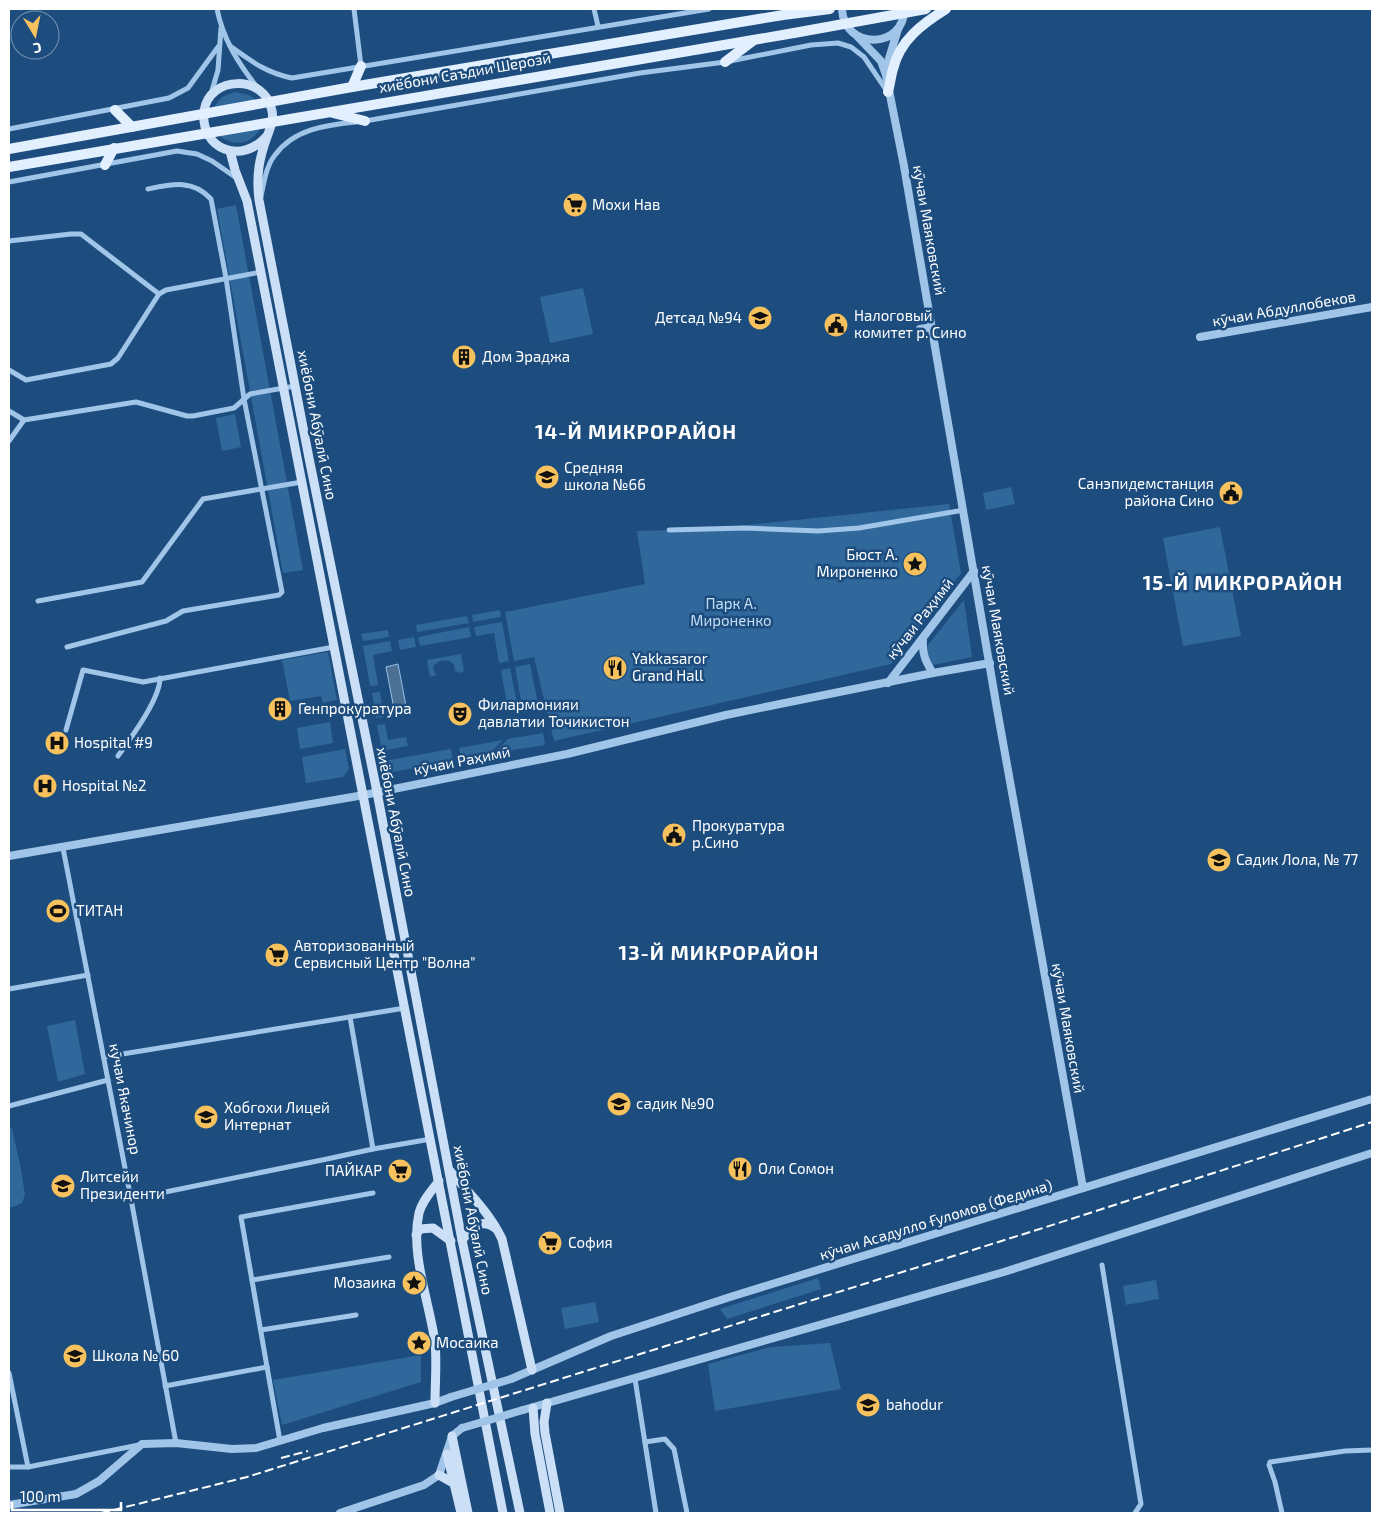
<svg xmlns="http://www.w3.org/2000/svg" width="1381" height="1522" font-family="'Exo 2',sans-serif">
<rect width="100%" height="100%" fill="#1d4d7e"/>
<!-- green -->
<g fill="#30689c">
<path d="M 235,92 L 249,95 L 256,100 L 213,108 L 222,97 Z"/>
<path d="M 261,128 C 251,144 234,148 218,135 Z"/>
<path d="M 236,205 L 303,570 L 283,573 L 217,209 Z"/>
<path d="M 583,288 L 593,334 L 550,343 L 540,297 Z"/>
<path d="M 235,414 L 241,447 L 222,451 L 216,418 Z"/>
<path d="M 1011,487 L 1015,504 L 986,510 L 983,493 Z"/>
<path d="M 949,504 L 961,573 L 891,664 L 554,741 L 534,657 L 514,661 L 505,612 L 645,584 L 637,531 L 709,529 Z"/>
<path d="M 1220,527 L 1241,636 L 1183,646 L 1163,538 Z"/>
<path d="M 964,600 L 972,657 L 933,665 L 927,661 L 925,651 L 928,645 Z"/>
<path d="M 500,610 L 501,617 L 473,622 L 472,615 Z"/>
<path d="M 467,616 L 469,623 L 417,632 L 416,625 Z"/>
<path d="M 502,622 L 509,661 L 499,663 L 494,633 L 476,636 L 474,627 Z"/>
<path d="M 469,627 L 471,637 L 420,646 L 418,637 Z"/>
<path d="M 388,630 L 389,637 L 363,641 L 361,634 Z"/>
<path d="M 414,637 L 416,647 L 400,650 L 398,640 Z"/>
<path d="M 390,641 L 392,651 L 373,655 L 378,685 L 370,686 L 363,646 Z"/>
<path d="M 328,652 L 337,700 L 323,703 L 321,696 L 290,701 L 282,660 Z"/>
<path d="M 461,654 L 464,671 L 459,673 L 455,671 L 454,665 L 450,661 C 442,660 438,660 433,667 L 434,672 L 437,675 L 430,677 L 427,660 Z"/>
<path d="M 530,664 L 538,704 L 522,707 L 515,667 Z"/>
<path d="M 510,668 L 518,708 L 508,710 L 501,670 Z"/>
<path d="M 380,692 L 384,717 L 376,718 L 372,693 Z"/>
<path d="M 330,722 L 333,743 L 300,749 L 297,728 Z"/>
<path d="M 385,724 L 388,740 L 406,737 L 408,746 L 382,751 L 377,725 Z"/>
<path d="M 543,733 L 545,745 L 494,753 L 508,739 Z"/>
<path d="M 503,740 L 489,754 L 461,759 L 459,748 Z"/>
<path d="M 345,749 L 349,769 L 343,777 L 306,783 L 302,757 Z"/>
<path d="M 451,749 L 453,761 L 386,773 L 384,761 Z"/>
<path d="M 75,1020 L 85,1074 L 58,1082 L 47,1026 Z"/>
<path d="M 9,1126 L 12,1129 L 21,1169 L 25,1195 L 22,1203 L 13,1207 L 9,1207 Z"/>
<path d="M 818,1278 L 821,1289 L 727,1319 L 720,1309 Z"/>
<path d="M 1156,1280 L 1159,1299 L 1126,1305 L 1123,1286 Z"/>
<path d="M 595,1302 L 599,1322 L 565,1329 L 561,1308 Z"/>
<path d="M 830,1343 L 841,1389 L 715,1411 L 708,1364 L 770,1347 Z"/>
<path d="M 421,1355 L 421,1382 L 282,1425 L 273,1380 Z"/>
</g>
<!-- water -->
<path fill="#4c7093" stroke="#93c1ea" d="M 398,664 L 406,706 L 394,709 L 386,667 Z"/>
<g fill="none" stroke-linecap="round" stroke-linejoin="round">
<!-- minor -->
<g stroke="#a0c5e8" stroke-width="5">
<path d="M 217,9 C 223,39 238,63 257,87"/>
<path d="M 354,9 L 361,66"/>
<path d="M 594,9 L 598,26"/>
<path d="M 230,46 C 251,61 266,73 292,78 L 709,9"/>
<path d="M 211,94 L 218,70 L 221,28"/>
<path d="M 365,121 L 640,73 L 725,62 L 811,45 L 838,43 L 851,47 L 864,57 L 887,91"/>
<path d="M 9,129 L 169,98 L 188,88 L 218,47"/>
<path d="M 9,182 L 177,151 L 197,154 L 212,161 L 238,179"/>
<path d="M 261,196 C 264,183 266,166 275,155 C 294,129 326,125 356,122"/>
<path d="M 9,241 L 71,234 L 81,234 L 159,294"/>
<path d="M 9,370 L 26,380 L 111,364 L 118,358 L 159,294 L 166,290 L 261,272"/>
<path d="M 9,411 L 24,420"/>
<path d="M 9,441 L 24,420 L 136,402 L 187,416 L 193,416 L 234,408 L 250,394 L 295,386"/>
<path d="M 669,530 L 744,528 L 818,531 L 859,528 L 964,510"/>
<path d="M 38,601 L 142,582 L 203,499 L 302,482"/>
<path d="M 67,647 L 166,621 L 183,611 L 279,595 L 282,592 L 244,399 L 226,278 L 211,199 C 193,179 172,184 148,189"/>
<path d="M 66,730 L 83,670 L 143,682 L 334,647"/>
<path d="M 118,756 C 131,738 160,699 160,678"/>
<path d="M 63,848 L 131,1199 L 176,1443"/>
<path d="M 9,989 L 88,975"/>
<path d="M 350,1017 L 373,1149"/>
<path d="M 104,1057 L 405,1008"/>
<path d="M 9,1106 L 108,1080"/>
<path d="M 131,1199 L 327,1159 L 373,1149 L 431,1139"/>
<path d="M 1102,1265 L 1141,1504 L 1135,1513"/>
<path d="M 252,1280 L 389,1257"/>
<path d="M 261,1330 L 356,1315"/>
<path d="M 267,1367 L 280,1441"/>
<path d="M 9,1373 L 28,1467"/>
<path d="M 635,1379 L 656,1513"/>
<path d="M 165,1386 L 267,1367 L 241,1217 L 373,1193"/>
<path d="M 645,1442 L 665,1439 L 674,1449 L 687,1513"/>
<path d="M 9,1467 L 28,1467 L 139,1445"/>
<path d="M 1282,1513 L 1275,1482 L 1269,1465 L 1270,1462 L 1345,1451 L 1372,1450"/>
</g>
<!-- tertiary -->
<g stroke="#a0c5e8" stroke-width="8">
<path d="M 842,9 C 844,51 905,49 904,9"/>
<path d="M 857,36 L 881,61 L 886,75 L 904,166 L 997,709 L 1083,1188"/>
<path d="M 886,73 L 888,62 L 898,29"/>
<path d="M 920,329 L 932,327"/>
<path d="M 1200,337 L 1372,307"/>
<path d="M 923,638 C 922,653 925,661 933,673"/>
<path d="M 888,683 L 974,571"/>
<path d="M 9,856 L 364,795 L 567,754 L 726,715 L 933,673 L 990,663"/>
<path d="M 511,1379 L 611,1336 L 730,1297 L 1372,1099"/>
<path d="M 523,1410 L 1004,1272 L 1372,1153"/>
<path d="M 9,1505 L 76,1494 L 99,1481 L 142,1444 L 176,1443 L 232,1449 L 256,1448 L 323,1428 L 435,1403 L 451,1397"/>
<path d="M 340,1513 L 424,1485 L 439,1475 L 452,1436 L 462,1428"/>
</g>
<!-- secondary -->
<g stroke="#cbe0f6" stroke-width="9">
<path d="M 267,136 C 242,165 200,150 204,111 C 209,75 266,74 272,111 C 274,121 270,128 267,137 C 259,159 256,176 259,200 L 309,458 L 377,792 L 462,1240 L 520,1513"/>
<path d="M 230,151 L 235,170 L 247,201 L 503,1513"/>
<path d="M 450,1171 C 468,1192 490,1213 502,1239 L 532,1370"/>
<path d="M 416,1235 L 420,1229 L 433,1228 L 451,1241"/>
<path d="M 462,1240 C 471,1229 481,1217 495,1228"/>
<path d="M 435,1403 C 435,1383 437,1362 435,1342 C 429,1301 410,1253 419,1213 C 422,1201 432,1190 439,1181"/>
<path d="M 547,1403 L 544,1422 L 545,1433 L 560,1513"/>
<path d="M 533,1408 L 535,1434 L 550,1513"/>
<path d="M 452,1436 L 468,1513"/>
<path d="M 447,1454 L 461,1513"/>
<path d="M 439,1475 L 455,1484"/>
</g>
<!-- primary -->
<g stroke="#e2effe" stroke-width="10">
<path d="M 725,62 L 754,40"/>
<path d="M 352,87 L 361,66"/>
<path d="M 888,92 C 890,84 891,76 893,69 C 900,40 922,24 946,9"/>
<path d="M 115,110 L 132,127"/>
<path d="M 333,113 L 365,121"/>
<path d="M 9,149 L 352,87 L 783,15 L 830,9"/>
<path d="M 105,165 L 114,148"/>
<path d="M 9,167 L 794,33 L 926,9"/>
</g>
<!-- rail -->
<g stroke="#fff" stroke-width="2" stroke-dasharray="9 4" stroke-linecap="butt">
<path d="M 281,1458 L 308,1451"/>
<path d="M 101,1513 L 247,1477 L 1043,1228 L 1372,1122"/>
</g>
<!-- tertiary-bridge -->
<g stroke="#a0c5e8" stroke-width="8">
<path d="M 451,1397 L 511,1379"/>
<path d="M 462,1428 L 523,1410"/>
</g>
</g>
<!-- icons -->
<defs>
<symbol id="supermarket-disc" viewBox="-11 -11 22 22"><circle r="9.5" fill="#f7c25e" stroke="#1d4d7e"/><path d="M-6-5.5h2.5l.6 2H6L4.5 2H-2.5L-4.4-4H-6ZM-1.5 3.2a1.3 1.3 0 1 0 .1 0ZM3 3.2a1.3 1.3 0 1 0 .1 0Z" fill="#111"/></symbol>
<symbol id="school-disc" viewBox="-11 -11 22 22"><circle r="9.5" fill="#f7c25e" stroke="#1d4d7e"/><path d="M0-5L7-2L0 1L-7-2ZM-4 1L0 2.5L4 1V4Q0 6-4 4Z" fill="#111"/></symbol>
<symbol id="civic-disc" viewBox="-11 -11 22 22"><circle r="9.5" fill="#f7c25e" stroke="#1d4d7e"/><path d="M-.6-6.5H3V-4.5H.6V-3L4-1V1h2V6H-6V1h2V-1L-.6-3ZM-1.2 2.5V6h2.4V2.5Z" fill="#111"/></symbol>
<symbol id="building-disc" viewBox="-11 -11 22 22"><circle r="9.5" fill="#f7c25e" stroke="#1d4d7e"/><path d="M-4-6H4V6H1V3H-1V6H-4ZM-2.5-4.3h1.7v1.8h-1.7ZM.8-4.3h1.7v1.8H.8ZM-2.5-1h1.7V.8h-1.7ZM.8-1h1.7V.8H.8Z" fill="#111"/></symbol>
<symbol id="sight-disc" viewBox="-11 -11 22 22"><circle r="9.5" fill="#f7c25e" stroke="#1d4d7e"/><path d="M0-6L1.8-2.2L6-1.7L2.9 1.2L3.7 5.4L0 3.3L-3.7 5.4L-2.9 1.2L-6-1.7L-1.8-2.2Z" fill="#111"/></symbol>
<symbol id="restaurant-disc" viewBox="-11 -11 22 22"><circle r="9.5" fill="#f7c25e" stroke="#1d4d7e"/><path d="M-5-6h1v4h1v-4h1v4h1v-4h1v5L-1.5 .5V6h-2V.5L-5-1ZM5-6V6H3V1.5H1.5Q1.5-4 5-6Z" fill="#111"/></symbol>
<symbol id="theatre-disc" viewBox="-11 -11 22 22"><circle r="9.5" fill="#f7c25e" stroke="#1d4d7e"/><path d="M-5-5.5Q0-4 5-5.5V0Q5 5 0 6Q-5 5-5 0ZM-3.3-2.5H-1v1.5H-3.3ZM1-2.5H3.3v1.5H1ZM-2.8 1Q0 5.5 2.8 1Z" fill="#111"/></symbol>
<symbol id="hospital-disc" viewBox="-11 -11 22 22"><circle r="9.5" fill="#f7c25e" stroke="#1d4d7e"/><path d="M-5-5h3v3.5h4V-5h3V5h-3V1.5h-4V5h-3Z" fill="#111"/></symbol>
<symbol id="stadium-disc" viewBox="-11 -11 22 22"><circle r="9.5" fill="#f7c25e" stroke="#1d4d7e"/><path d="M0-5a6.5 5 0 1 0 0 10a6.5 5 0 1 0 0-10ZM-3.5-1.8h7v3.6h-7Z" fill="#111"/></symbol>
</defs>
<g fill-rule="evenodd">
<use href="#supermarket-disc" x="561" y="191" width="28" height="28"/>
<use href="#school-disc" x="746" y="304" width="28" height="28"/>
<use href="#civic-disc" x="822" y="311" width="28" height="28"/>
<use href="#building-disc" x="450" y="343" width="28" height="28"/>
<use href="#school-disc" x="533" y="463" width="28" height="28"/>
<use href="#civic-disc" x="1217" y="479" width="28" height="28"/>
<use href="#sight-disc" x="901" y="550" width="28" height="28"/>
<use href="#restaurant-disc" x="601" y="654" width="28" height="28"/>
<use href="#building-disc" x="266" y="695" width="28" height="28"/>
<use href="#theatre-disc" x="446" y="700" width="28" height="28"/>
<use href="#hospital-disc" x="43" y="729" width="28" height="28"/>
<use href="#hospital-disc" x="31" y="772" width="28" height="28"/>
<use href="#civic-disc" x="660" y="821" width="28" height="28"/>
<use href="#school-disc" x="1205" y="846" width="28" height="28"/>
<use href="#stadium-disc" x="44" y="897" width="28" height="28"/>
<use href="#supermarket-disc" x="263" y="941" width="28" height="28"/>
<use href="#school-disc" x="605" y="1090" width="28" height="28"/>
<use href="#school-disc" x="192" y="1103" width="28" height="28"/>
<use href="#restaurant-disc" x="726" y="1155" width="28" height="28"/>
<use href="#supermarket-disc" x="386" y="1157" width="28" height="28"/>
<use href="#school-disc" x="49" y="1172" width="28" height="28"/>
<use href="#supermarket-disc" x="536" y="1229" width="28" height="28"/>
<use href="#sight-disc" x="400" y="1269" width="28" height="28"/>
<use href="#sight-disc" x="405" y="1329" width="28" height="28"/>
<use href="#school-disc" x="61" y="1342" width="28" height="28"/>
<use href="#school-disc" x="854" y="1391" width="28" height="28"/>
</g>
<g text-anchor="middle" stroke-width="5" stroke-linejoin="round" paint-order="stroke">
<!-- street labels -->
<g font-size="15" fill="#fff" stroke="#1d4d7e">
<text transform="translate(465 73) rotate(-10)" y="5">хиёбони Саъдии Шерозӣ</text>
<text transform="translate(929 230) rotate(80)" y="5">кӯчаи Маяковский</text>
<text transform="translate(1284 309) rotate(-10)" y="5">кӯчаи Абдуллобеков</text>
<text transform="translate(317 425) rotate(79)" y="5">хиёбони Абӯалӣ Сино</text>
<text transform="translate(920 619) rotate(-52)" y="5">кӯчаи Раҳимӣ</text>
<text transform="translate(998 630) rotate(80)" y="5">кӯчаи Маяковский</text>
<text transform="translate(462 761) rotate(-11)" y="5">кӯчаи Раҳимӣ</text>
<text transform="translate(396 822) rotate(79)" y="5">хиёбони Абӯалӣ Сино</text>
<text transform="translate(1068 1028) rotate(80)" y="5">кӯчаи Маяковский</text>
<text transform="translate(125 1099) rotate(79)" y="5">кӯчаи Якачинор</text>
<text transform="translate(473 1220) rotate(79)" y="5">хиёбони Абӯалӣ Сино</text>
<text transform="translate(936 1220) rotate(-17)" y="5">кӯчаи Асадулло Ғуломов (Федина)</text>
</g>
<!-- poi labels -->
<g font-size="15" fill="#fff" stroke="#1d4d7e" text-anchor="start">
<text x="592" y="210">Мохи Нав</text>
<text x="854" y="321">Налоговый<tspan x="854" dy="17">комитет р. Сино</tspan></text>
<text x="742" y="323" text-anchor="end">Детсад №94</text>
<text x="482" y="362">Дом Эраджа</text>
<text x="564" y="473">Средняя<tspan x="564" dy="17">школа №66</tspan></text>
<text x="1214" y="489" text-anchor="end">Санэпидемстанция<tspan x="1214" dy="17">района Сино</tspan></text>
<text x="898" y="560" text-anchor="end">Бюст А.<tspan x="898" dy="17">Мироненко</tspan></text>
<text x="632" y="664">Yakkasaror<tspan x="632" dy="17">Grand Hall</tspan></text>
<text x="478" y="710">Филармонияи<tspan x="478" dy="17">давлатии Точикистон</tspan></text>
<text x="298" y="714">Генпрокуратура</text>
<text x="74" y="748">Hospital #9</text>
<text x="62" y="791">Hospital №2</text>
<text x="692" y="831">Прокуратура<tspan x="692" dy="17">р.Сино</tspan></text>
<text x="1236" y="865">Садик Лола, № 77</text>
<text x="76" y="916">ТИТАН</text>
<text x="294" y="951">Авторизованный<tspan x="294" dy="17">Сервисный Центр "Волна"</tspan></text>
<text x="636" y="1109">садик №90</text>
<text x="224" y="1113">Хобгохи Лицей<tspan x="224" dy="17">Интернат</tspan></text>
<text x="758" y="1174">Оли Сомон</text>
<text x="382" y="1176" text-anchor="end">ПАЙКАР</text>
<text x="80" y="1182">Литсейи<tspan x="80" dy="17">Президенти</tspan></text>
<text x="568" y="1248">София</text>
<text x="396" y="1288" text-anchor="end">Мозаика</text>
<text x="436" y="1348">Мосаика</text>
<text x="92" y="1361">Школа № 60</text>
<text x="886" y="1410">bahodur</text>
</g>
<!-- park labels -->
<g font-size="15" fill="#c4def6" stroke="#1d4d7e">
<text x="731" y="609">Парк А.<tspan x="731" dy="17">Мироненко</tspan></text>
</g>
<!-- district labels -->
<g font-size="20" font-weight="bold" letter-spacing="1" fill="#fff" stroke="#1d4d7e">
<text x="636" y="439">14-Й МИКРОРАЙОН</text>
<text x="1243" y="590">15-Й МИКРОРАЙОН</text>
<text x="719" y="960">13-Й МИКРОРАЙОН</text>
</g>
</g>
<!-- border -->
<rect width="1381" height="1522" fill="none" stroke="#ffffff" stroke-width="20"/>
<!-- north arrow -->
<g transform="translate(35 35) rotate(170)"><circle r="24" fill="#1d4d7e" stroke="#7794b2"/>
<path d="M0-4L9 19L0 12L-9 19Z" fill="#f7c25e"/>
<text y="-8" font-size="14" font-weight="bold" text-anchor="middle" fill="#ffffff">С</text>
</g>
<!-- scale -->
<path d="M12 1502v8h109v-8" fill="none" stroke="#ffffff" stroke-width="2.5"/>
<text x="20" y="1502" font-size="15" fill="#ffffff" stroke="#1d4d7e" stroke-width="4" paint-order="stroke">100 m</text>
</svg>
